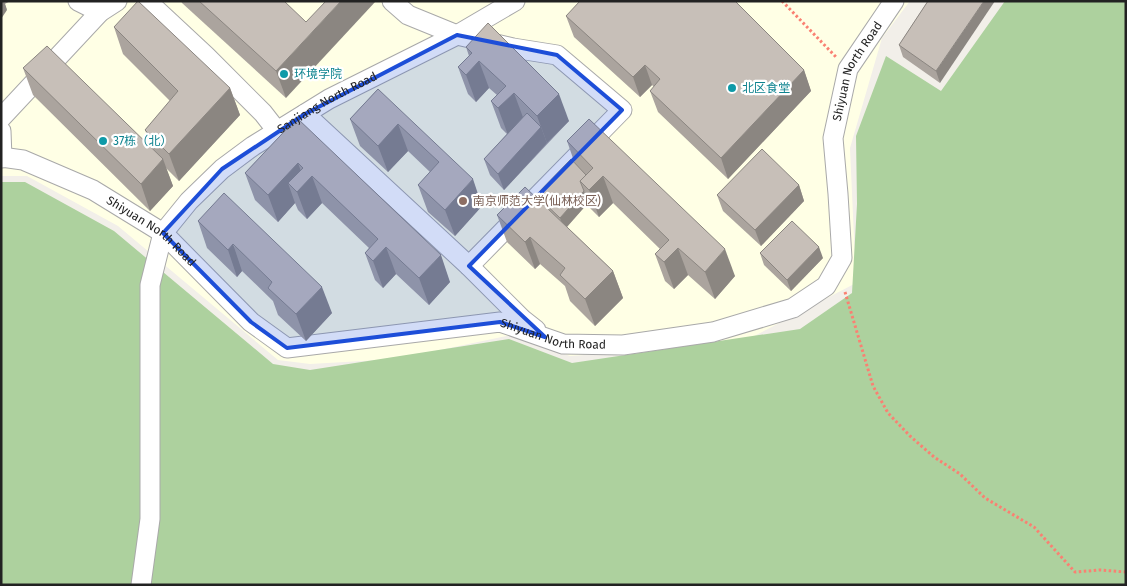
<svg xmlns="http://www.w3.org/2000/svg" width="1127" height="586" font-family="'Fira Sans','Noto Sans SC',sans-serif">
<rect width="100%" height="100%" fill="#f2efe9"/>
<!-- education -->
<path fill="#ffffe5" d="M 1,1 L 910,1 L 882,38 L 850,148 L 856,283 L 737,345 L 570,356 L 511,335 L 397,359 L 310,364 L 278,360 L 118,226 L 27,176 L 1,176 Z"/>
<!-- forest -->
<path fill="#add19e" d="M 1005,1 L 1126,1 L 1126,585 L 1,585 L 1,182 L 25,182 L 114,231 L 273,364 L 310,370 L 509,339 L 572,363 L 800,329 L 852,293 L 857,204 L 856,136 L 886,56 L 941,91 Z"/>
<g fill="none" stroke-linecap="round" stroke-linejoin="round">
<defs>
<g id="street">
<path d="M 78,1 L 100,12"/>
<path d="M 147,1 L 206,56 L 263,113 L 277,131"/>
<path d="M 392,1 L 408,15 L 457,35 L 513,48 L 557,55 L 622,110 L 469,266"/>
<path d="M 305,114 L 469,266 L 522,319 L 536,330"/>
<path d="M 1,118 L 100,12 L 117,1"/>
<path d="M 1,131 L 2,158"/>
<path id="s1" d="M 1,157 L 23,160 L 93,190 L 163,233 L 251,322 L 287,348 L 500,322 L 563,344 L 623,345 L 713,332 L 793,308 L 826,286 L 842,258 L 838,194 L 833,138 L 848,69 L 894,1"/>
<path id="s2" d="M 141,585 L 150,519 L 150,285 L 163,233 L 189,201 L 222,169 L 253,146 L 329,99 L 457,35 L 515,1"/>
</g>
</defs>
<!-- street casing -->
<use href="#street" stroke="#a9a9a9" stroke-width="21"/>
<!-- path -->
<g stroke="#fa8072" stroke-width="3" stroke-dasharray="2.5 2.5" stroke-linecap="butt">
<path d="M 782,1 L 836,57"/>
<path d="M 845,292 L 873,386 L 888,413 L 910,436 L 934,457 L 960,474 L 985,498 L 1034,527 L 1075,572 L 1100,570 L 1126,572"/>
</g>
<!-- street -->
<use href="#street" stroke="#fff" stroke-width="19"/>
</g>
<!-- wall -->
<g fill="#aba49e">
<path d="M 1,1 L 10,1 L 5,4 L 7,10 Z"/>
<path d="M 181,1 L 284,1 L 286,98 L 182,3 Z"/>
<path d="M 928,1 L 940,83 L 903,57 L 899,45 Z"/>
<path d="M 566,16 L 804,70 L 811,91 L 728,179 L 658,112 L 650,91 L 654,87 L 652,85 L 640,97 L 574,37 Z"/>
<path d="M 114,27 L 230,88 L 240,115 L 179,181 L 166,168 L 173,186 L 150,211 L 33,95 L 23,68 L 152,148 L 145,130 L 170,101 L 123,54 Z"/>
<path d="M 466,47 L 569,121 L 504,190 L 490,175 L 484,159 L 507,134 L 501,128 L 491,101 L 497,95 L 489,88 L 476,102 L 468,94 L 458,67 L 469,56 Z"/>
<path d="M 378,89 L 482,206 L 455,236 L 428,212 L 418,185 L 430,172 L 408,151 L 388,172 L 360,146 L 350,119 Z"/>
<path d="M 297,118 L 450,282 L 429,305 L 396,274 L 383,288 L 375,280 L 365,253 L 369,248 L 322,203 L 307,219 L 298,210 L 295,203 L 278,222 L 255,200 L 245,173 Z"/>
<path d="M 567,141 L 735,276 L 715,299 L 688,275 L 674,289 L 665,281 L 655,254 L 660,249 L 613,203 L 599,217 L 590,208 L 588,203 L 567,227 L 613,271 L 623,298 L 595,326 L 570,301 L 565,286 L 540,264 L 535,269 L 507,242 L 497,215 L 538,199 L 536,195 L 575,164 Z"/>
<path d="M 799,185 L 804,201 L 761,246 L 723,211 L 717,195 Z"/>
<path d="M 198,221 L 332,313 L 306,341 L 278,315 L 273,301 L 242,271 L 237,277 L 207,248 Z"/>
<path d="M 760,253 L 823,258 L 791,291 L 764,265 Z"/>
</g>
<!-- shaded-wall -->
<g fill="#8b8681">
<path d="M 1,1 L 4,1 L 7,10 L 1,19 Z"/>
<path d="M 341,1 L 376,1 L 286,98 L 276,71 Z"/>
<path d="M 984,1 L 995,1 L 940,83 L 936,71 Z"/>
<path d="M 479,61 L 489,88 L 476,102 L 466,75 Z"/>
<path d="M 645,65 L 652,85 L 640,97 L 633,77 Z"/>
<path d="M 804,70 L 811,91 L 728,179 L 721,158 Z"/>
<path d="M 230,88 L 240,115 L 179,181 L 169,154 Z"/>
<path d="M 514,93 L 524,120 L 508,135 L 498,108 Z"/>
<path d="M 559,94 L 569,121 L 547,143 L 537,116 Z"/>
<path d="M 398,124 L 408,151 L 388,172 L 378,146 Z"/>
<path d="M 541,127 L 547,143 L 504,190 L 498,174 Z"/>
<path d="M 163,159 L 173,186 L 150,211 L 141,184 Z"/>
<path d="M 298,163 L 305,183 L 312,176 L 322,203 L 307,219 L 297,192 L 288,183 L 295,203 L 278,222 L 268,195 Z"/>
<path d="M 603,176 L 613,203 L 599,217 L 589,190 Z"/>
<path d="M 473,179 L 482,206 L 455,236 L 445,210 Z"/>
<path d="M 799,185 L 804,201 L 761,246 L 755,230 Z"/>
<path d="M 584,191 L 588,203 L 564,230 L 560,218 Z"/>
<path d="M 530,237 L 540,264 L 535,269 L 525,242 Z"/>
<path d="M 233,244 L 242,271 L 237,277 L 228,250 Z"/>
<path d="M 386,247 L 396,274 L 383,288 L 373,261 Z"/>
<path d="M 819,247 L 823,258 L 791,291 L 787,280 Z"/>
<path d="M 678,248 L 688,275 L 674,289 L 664,262 Z"/>
<path d="M 725,249 L 735,276 L 715,299 L 705,272 Z"/>
<path d="M 441,255 L 450,282 L 429,305 L 419,278 Z"/>
<path d="M 613,271 L 623,298 L 595,326 L 585,299 Z"/>
<path d="M 322,287 L 332,313 L 306,341 L 296,314 Z"/>
</g>
<!-- building -->
<g fill="#c7bfb8" stroke="#8b8681">
<path d="M 138,1 L 230,88 L 169,154 L 145,130 L 178,91 L 114,27 Z"/>
<path d="M 199,1 L 284,1 L 306,22 L 326,1 L 341,1 L 276,71 Z"/>
<path d="M 580,1 L 735,1 L 804,70 L 721,158 L 650,91 L 660,79 L 645,65 L 633,77 L 566,16 Z"/>
<path d="M 928,1 L 984,1 L 936,71 L 899,45 Z"/>
<path d="M 488,23 L 559,94 L 537,116 L 514,93 L 498,108 L 491,101 L 506,86 L 479,61 L 466,75 L 458,67 L 472,53 L 466,47 Z"/>
<path d="M 47,46 L 163,159 L 141,184 L 23,68 Z"/>
<path d="M 378,89 L 473,179 L 445,210 L 418,185 L 439,162 L 398,124 L 378,146 L 350,119 Z"/>
<path d="M 527,113 L 541,127 L 498,174 L 484,159 Z"/>
<path d="M 297,118 L 441,255 L 419,278 L 386,247 L 373,261 L 365,253 L 378,239 L 312,176 L 297,192 L 288,183 L 303,168 L 298,163 L 268,195 L 245,173 Z"/>
<path d="M 589,119 L 725,249 L 705,272 L 678,248 L 664,262 L 655,254 L 669,240 L 603,176 L 589,190 L 580,181 L 593,168 L 567,141 Z"/>
<path d="M 762,149 L 799,185 L 755,230 L 717,195 Z"/>
<path d="M 571,159 L 586,175 L 580,181 L 584,191 L 560,218 L 536,195 Z"/>
<path d="M 525,187 L 613,271 L 585,299 L 560,275 L 565,268 L 530,237 L 525,242 L 497,215 Z"/>
<path d="M 224,193 L 322,287 L 296,314 L 268,288 L 272,282 L 233,244 L 228,250 L 198,221 Z"/>
<path d="M 792,221 L 819,247 L 787,280 L 760,253 Z"/>
</g>
<!-- marked area -->
<path fill="#1d4ed8" fill-opacity="0.2" stroke="#1d4ed8" stroke-width="4" stroke-linejoin="round" d="M 457,35 L 557,55 L 622,110 L 469,266 L 545,337 L 500,322 L 287,348 L 251,322 L 163,233 L 222,169 L 305,114 Z"/>
<!-- markers -->
<g fill="#0f9aa8" stroke="#fff" stroke-width="2">
<circle cx="284" cy="74" r="5"/>
<circle cx="732" cy="88" r="5"/>
<circle cx="103" cy="141" r="5"/>
</g>
<circle fill="#8d6e63" stroke="#fff" stroke-width="2" cx="463" cy="201" r="5"/>
<g text-anchor="middle" stroke-width="4.5" stroke-linejoin="round" paint-order="stroke">
<!-- street labels -->
<g font-size="12" fill="#222" stroke="#fff">
<text dy="4" stroke="none"><textPath href="#s1" startOffset="1130">Shiyuan North Road</textPath></text>
<text dy="4" stroke="none"><textPath href="#s2" startOffset="566">Sanjiang North Road</textPath></text>
<text dy="4" stroke="none"><textPath href="#s1" startOffset="170">Shiyuan North Road</textPath></text>
<text dy="4" stroke="none"><textPath href="#s1" startOffset="620">Shiyuan North Road</textPath></text>
</g>
<!-- culture labels -->
<g font-size="12" fill="#0d838f" stroke="#fff" text-anchor="start">
<text x="294" y="78">环境学院</text>
<text x="742" y="92">北区食堂</text>
<text x="113" y="145">37栋（北）</text>
</g>
<!-- education labels -->
<g font-size="12" fill="#785e54" stroke="#fff" text-anchor="start">
<text x="473" y="205">南京师范大学(仙林校区)</text>
</g>
</g>
<!-- border -->
<rect width="1127" height="586" fill="none" stroke="#222222" stroke-width="5"/>
</svg>
